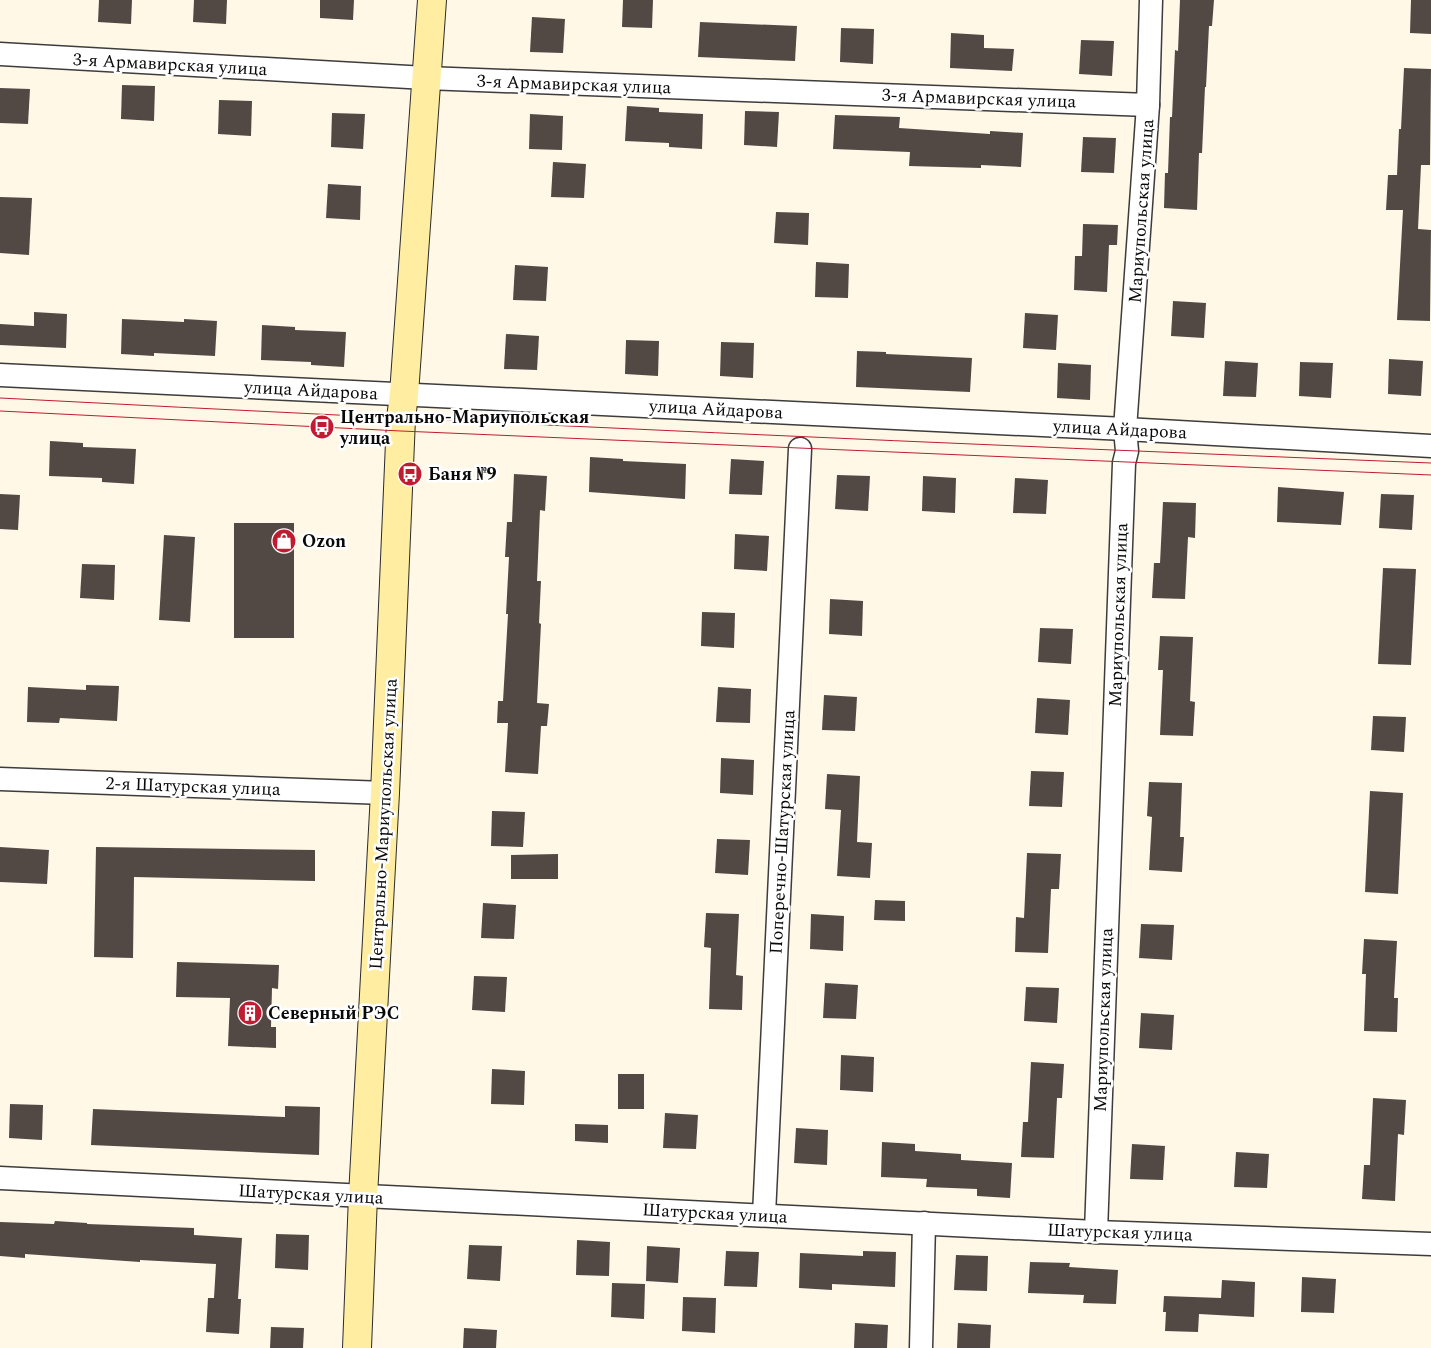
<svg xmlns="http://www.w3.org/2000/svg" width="1431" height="1348" font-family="Spectral,serif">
<rect width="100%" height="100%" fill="#fff8e6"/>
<!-- building -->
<g fill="#524945">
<path d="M 99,0 L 132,0 L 131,24 L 98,22 Z"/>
<path d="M 194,0 L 227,0 L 226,24 L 193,22 Z"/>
<path d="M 320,0 L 354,0 L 353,20 L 320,18 Z"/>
<path d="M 623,0 L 653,0 L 652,28 L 622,27 Z"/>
<path d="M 1180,0 L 1214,0 L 1212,26 L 1209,26 L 1206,87 L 1205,87 L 1202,153 L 1199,153 L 1197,210 L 1164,208 L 1165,173 L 1168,173 L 1170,117 L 1172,117 L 1175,50 L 1178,51 Z"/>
<path d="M 1411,0 L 1431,0 L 1431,34 L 1410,33 Z"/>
<path d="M 532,17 L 565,19 L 563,53 L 530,52 Z"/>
<path d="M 700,22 L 797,26 L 795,61 L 698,57 Z"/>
<path d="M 841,28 L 874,29 L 873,64 L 840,62 Z"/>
<path d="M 951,33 L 984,35 L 984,48 L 1014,49 L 1012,71 L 950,68 Z"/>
<path d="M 1081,40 L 1114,41 L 1112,76 L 1079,74 Z"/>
<path d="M 1404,68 L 1431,69 L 1430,165 L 1421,165 L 1418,229 L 1431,230 L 1430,321 L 1397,320 L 1403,210 L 1386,210 L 1388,175 L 1397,175 L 1399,129 L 1401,129 Z"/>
<path d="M 122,85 L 155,86 L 154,121 L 121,119 Z"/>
<path d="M 0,88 L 30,89 L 28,124 L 0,123 Z"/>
<path d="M 219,100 L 252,101 L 251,136 L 218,134 Z"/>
<path d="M 627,106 L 659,108 L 659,112 L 703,114 L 702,149 L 669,147 L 669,143 L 625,141 Z"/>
<path d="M 745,111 L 779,112 L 777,147 L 744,145 Z"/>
<path d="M 332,113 L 365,114 L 363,149 L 331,147 Z"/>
<path d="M 530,114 L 563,116 L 562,150 L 529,149 Z"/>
<path d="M 835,115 L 900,117 L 899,128 L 990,134 L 990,131 L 1023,133 L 1021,167 L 981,165 L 981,168 L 909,166 L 910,152 L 833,149 Z"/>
<path d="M 1083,137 L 1116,138 L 1114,173 L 1081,172 Z"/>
<path d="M 553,162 L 586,164 L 584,198 L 551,197 Z"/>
<path d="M 328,184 L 361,186 L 360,220 L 326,218 Z"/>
<path d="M 0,197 L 32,198 L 29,255 L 0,253 Z"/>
<path d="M 776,212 L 809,213 L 808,245 L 774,243 Z"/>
<path d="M 1083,224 L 1118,225 L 1117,245 L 1109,245 L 1107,292 L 1074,290 L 1075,256 L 1082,256 Z"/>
<path d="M 816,262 L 849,264 L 848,298 L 815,297 Z"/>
<path d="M 515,265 L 548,267 L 546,301 L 513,300 Z"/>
<path d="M 1173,301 L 1206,303 L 1204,338 L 1171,336 Z"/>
<path d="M 34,312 L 67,314 L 66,348 L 0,345 L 0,324 L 34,326 Z"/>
<path d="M 1025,313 L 1058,315 L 1056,350 L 1023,348 Z"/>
<path d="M 122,319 L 184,322 L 184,319 L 217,321 L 215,356 L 154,353 L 154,356 L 121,354 Z"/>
<path d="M 262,325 L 295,327 L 295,330 L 346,332 L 344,367 L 311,365 L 311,362 L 261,360 Z"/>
<path d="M 506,334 L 539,336 L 537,370 L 504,369 Z"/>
<path d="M 626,340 L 659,341 L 658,376 L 625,374 Z"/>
<path d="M 721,342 L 754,343 L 753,378 L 720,376 Z"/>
<path d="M 857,351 L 886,352 L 886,354 L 972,358 L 970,392 L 856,387 Z"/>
<path d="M 1389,359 L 1423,361 L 1421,396 L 1388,394 Z"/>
<path d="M 1225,361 L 1258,363 L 1256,397 L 1223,396 Z"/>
<path d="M 1300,362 L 1333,363 L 1331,398 L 1299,396 Z"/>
<path d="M 1058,363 L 1091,365 L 1090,400 L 1057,398 Z"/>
<path d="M 50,441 L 83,443 L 83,447 L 136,449 L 134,484 L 102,482 L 102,478 L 49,476 Z"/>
<path d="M 590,457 L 623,459 L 623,461 L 686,464 L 685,499 L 589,492 Z"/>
<path d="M 731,459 L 764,461 L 762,495 L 729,494 Z"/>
<path d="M 514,474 L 547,476 L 545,511 L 540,510 L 537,581 L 541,581 L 539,623 L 541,624 L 537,703 L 549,704 L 547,726 L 541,726 L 538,774 L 505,772 L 508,723 L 497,723 L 498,701 L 503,701 L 508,614 L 506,614 L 509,557 L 505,557 L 507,522 L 512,522 Z"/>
<path d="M 837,475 L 870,476 L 868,511 L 835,509 Z"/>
<path d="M 923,476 L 956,478 L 955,513 L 922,511 Z"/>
<path d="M 1015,478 L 1048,480 L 1046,514 L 1013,513 Z"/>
<path d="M 1278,487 L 1344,492 L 1341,525 L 1277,522 Z"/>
<path d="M 0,494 L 20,495 L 18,530 L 0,529 Z"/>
<path d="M 1381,494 L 1414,495 L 1412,530 L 1379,528 Z"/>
<path d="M 1163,502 L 1196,503 L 1195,538 L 1188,537 L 1185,599 L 1152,598 L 1154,563 L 1160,563 Z"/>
<rect x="234" y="523" width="60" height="115"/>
<path d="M 735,534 L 769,536 L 767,571 L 734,569 Z"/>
<path d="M 164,535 L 195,537 L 190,622 L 159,620 Z"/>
<path d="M 82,564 L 115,565 L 114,600 L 80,598 Z"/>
<path d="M 1383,568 L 1416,569 L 1411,665 L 1378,664 Z"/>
<path d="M 830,599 L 863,601 L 862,636 L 829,634 Z"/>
<path d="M 702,612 L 735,613 L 734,648 L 701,646 Z"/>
<path d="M 1040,628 L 1073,629 L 1071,664 L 1038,662 Z"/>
<path d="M 1160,636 L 1193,637 L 1190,701 L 1195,702 L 1193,736 L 1160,735 L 1163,670 L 1158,670 Z"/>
<path d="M 86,685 L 119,686 L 117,721 L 60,718 L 59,723 L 27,722 L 28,687 L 86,690 Z"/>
<path d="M 718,687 L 751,689 L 750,723 L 716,722 Z"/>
<path d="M 824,695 L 857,697 L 855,731 L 822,730 Z"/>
<path d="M 1037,698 L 1070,700 L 1068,735 L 1035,733 Z"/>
<path d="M 1373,716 L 1406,717 L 1404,752 L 1371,750 Z"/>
<path d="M 721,758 L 754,760 L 753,795 L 720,793 Z"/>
<path d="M 1031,771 L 1064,772 L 1062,807 L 1029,806 Z"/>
<path d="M 827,774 L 860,776 L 857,842 L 872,843 L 870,878 L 837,876 L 841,810 L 825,809 Z"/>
<path d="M 1149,782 L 1182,783 L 1180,837 L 1184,837 L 1182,872 L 1149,870 L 1152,817 L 1147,816 Z"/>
<path d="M 1370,791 L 1403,793 L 1398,894 L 1365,892 Z"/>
<path d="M 492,811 L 525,812 L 523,847 L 491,846 Z"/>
<path d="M 717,839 L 750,840 L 748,875 L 715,873 Z"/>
<path d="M 0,847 L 49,850 L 47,884 L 0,882 Z"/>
<path d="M 96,847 L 315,850 L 315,881 L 134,877 L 133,958 L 94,957 Z"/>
<path d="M 1027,853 L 1061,854 L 1059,889 L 1051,889 L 1048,953 L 1015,952 L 1016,917 L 1024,918 Z"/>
<path d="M 558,854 L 558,879 L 511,879 L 511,855 Z"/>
<path d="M 875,900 L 905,901 L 905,921 L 874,920 Z"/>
<path d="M 483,903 L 516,905 L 514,939 L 481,938 Z"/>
<path d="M 706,913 L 739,914 L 736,975 L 743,976 L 742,1010 L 709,1009 L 711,948 L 704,947 Z"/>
<path d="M 811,914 L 844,916 L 843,951 L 810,949 Z"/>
<path d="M 1141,924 L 1174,925 L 1172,960 L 1139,958 Z"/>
<path d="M 1364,939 L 1397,941 L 1394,998 L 1398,998 L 1397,1032 L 1364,1031 L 1366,974 L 1362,974 Z"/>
<path d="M 177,962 L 279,965 L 278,989 L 272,988 L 271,1027 L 276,1027 L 276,1048 L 228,1046 L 230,998 L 176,997 Z"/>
<path d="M 474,976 L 507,977 L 505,1012 L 472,1010 Z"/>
<path d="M 825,983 L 858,985 L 856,1019 L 823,1018 Z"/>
<path d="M 1026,987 L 1059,988 L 1057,1023 L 1024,1021 Z"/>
<path d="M 1141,1013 L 1174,1015 L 1172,1050 L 1139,1048 Z"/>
<path d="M 841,1055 L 874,1057 L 873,1092 L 840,1090 Z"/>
<path d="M 1031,1062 L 1064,1064 L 1062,1098 L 1057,1098 L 1054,1158 L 1021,1157 L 1023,1122 L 1028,1122 Z"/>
<path d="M 492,1069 L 525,1071 L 524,1105 L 491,1104 Z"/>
<rect x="618" y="1074" width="26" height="35"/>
<path d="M 1373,1098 L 1406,1100 L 1404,1135 L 1398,1134 L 1395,1201 L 1362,1199 L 1364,1165 L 1370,1165 Z"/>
<path d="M 10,1104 L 43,1105 L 42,1140 L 9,1138 Z"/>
<path d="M 285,1106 L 320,1107 L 319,1155 L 91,1145 L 93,1109 L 285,1117 Z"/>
<path d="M 665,1113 L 698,1115 L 696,1149 L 663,1148 Z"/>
<path d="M 575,1124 L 608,1125 L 608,1143 L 575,1141 Z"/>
<path d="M 796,1128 L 828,1130 L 827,1165 L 794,1163 Z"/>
<path d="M 882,1142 L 915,1144 L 915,1151 L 961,1154 L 961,1160 L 1012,1163 L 1010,1198 L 977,1196 L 977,1189 L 926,1187 L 927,1179 L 881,1177 Z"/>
<path d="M 1132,1144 L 1165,1146 L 1163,1180 L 1130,1179 Z"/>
<path d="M 1236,1152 L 1269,1154 L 1267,1188 L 1234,1187 Z"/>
<path d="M 55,1221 L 87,1223 L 87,1224 L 194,1228 L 194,1235 L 242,1238 L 238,1299 L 241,1299 L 239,1334 L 206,1332 L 208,1298 L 214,1298 L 216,1264 L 140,1260 L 140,1262 L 25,1254 L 25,1258 L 0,1256 L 0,1222 L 54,1224 Z"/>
<path d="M 276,1234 L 309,1235 L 308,1270 L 275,1268 Z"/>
<path d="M 577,1240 L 610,1242 L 609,1276 L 576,1275 Z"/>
<path d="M 469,1245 L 502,1246 L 500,1281 L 467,1279 Z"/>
<path d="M 647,1246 L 680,1248 L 678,1283 L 646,1281 Z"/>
<path d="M 726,1251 L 759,1252 L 757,1287 L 724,1286 Z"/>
<path d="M 863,1251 L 896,1252 L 895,1287 L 832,1284 L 832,1290 L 799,1288 L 800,1253 L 863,1256 Z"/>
<path d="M 956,1255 L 988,1256 L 987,1291 L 954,1290 Z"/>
<path d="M 1030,1262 L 1070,1263 L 1069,1267 L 1118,1270 L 1116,1304 L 1083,1303 L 1084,1295 L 1028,1293 Z"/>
<path d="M 1302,1277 L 1336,1279 L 1334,1313 L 1301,1312 Z"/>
<path d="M 1222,1280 L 1255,1282 L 1254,1317 L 1199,1314 L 1198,1332 L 1165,1331 L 1166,1312 L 1163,1312 L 1164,1296 L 1221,1298 Z"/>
<path d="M 612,1283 L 645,1284 L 644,1319 L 611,1317 Z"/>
<path d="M 683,1297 L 716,1298 L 715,1333 L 682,1331 Z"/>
<path d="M 855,1323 L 888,1325 L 887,1348 L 854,1348 Z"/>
<path d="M 958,1323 L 991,1325 L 990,1348 L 957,1348 Z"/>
<path d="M 271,1327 L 304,1328 L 303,1348 L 270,1348 Z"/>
<path d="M 464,1328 L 497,1330 L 496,1348 L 463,1348 Z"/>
</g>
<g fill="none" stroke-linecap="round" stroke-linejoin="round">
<defs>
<g id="street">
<path d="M 0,54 L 426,78 L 1148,105"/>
<path d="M 0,375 L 1125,429 L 1431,446"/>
<path d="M 0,779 L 385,793"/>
<path d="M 0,1178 L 1096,1232 L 1431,1244"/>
<path d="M 764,1215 L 800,449"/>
<path d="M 1096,1232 L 1124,463 L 1127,451 L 1125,429 L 1148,105 L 1151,0"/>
<path d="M 921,1348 L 924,1223"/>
</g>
<path id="secondary" d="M 357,1348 L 363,1196 L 385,793 L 401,419 L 404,394 L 432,0"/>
</defs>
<!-- street casing -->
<use href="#street" stroke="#3c3c3c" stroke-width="25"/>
<!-- secondary casing -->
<use href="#secondary" stroke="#2b2b2b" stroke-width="30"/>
<!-- street -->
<use href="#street" stroke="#fff" stroke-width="22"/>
<!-- secondary -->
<use href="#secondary" stroke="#ffeda1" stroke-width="28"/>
<!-- tram -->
<g stroke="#bf1c31" stroke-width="1">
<path d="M 0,398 C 477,423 954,444 1431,463"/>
<path d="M 0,411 L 401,431 L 1431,475"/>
</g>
</g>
<!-- icons -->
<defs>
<symbol id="bus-disc" viewBox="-11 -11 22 22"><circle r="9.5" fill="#bf1c31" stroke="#fff"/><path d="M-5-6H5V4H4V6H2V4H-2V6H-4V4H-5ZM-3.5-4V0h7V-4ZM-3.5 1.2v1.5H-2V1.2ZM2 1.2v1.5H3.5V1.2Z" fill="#fff"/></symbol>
<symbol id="shop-disc" viewBox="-11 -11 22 22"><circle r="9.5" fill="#bf1c31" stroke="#fff"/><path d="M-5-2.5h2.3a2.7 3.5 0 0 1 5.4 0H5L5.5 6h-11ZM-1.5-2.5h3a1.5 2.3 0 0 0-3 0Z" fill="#fff"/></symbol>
<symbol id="building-disc" viewBox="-11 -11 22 22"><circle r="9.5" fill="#bf1c31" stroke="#fff"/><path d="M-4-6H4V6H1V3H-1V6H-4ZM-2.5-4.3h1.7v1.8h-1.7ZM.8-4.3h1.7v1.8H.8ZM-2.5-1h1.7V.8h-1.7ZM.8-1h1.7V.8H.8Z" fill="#fff"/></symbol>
</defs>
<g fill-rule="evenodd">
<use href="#bus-disc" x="308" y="413" width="28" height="28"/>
<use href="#bus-disc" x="396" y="460" width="28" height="28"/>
<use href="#shop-disc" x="270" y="527" width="28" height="28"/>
<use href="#building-disc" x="236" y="999" width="28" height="28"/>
</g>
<g text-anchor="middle" stroke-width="5" stroke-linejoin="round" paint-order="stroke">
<!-- street labels -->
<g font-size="18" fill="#090909" stroke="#fff">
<text transform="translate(170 64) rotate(3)" y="6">3-я Армавирская улица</text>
<text transform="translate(574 84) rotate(2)" y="6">3-я Армавирская улица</text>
<text transform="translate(979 98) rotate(2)" y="6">3-я Армавирская улица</text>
<text transform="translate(1141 211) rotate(-86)" y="6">Мариупольская улица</text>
<text transform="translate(311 390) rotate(3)" y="6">улица Айдарова</text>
<text transform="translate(716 409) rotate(3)" y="6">улица Айдарова</text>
<text transform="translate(1120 429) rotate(3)" y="6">улица Айдарова</text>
<text transform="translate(1118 615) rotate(-88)" y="6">Мариупольская улица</text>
<text transform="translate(193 786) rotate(2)" y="6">2-я Шатурская улица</text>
<text transform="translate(383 824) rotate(-87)" y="6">Центрально-Мариупольская улица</text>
<text transform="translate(782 832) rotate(-87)" y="6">Поперечно-Шатурская улица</text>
<text transform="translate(1103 1020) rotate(-88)" y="6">Мариупольская улица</text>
<text transform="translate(311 1194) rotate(3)" y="6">Шатурская улица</text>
<text transform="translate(715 1213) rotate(3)" y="6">Шатурская улица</text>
<text transform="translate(1120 1232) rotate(2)" y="6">Шатурская улица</text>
</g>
<!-- poi labels -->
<g font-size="18" font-weight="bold" fill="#090909" stroke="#fff" text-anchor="start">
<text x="340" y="423">Центрально-Мариупольская<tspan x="340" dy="21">улица</tspan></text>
<text x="428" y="480">Баня №9</text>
<text x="302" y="547">Ozon</text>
<text x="268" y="1019">Северный РЭС</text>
</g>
</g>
</svg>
